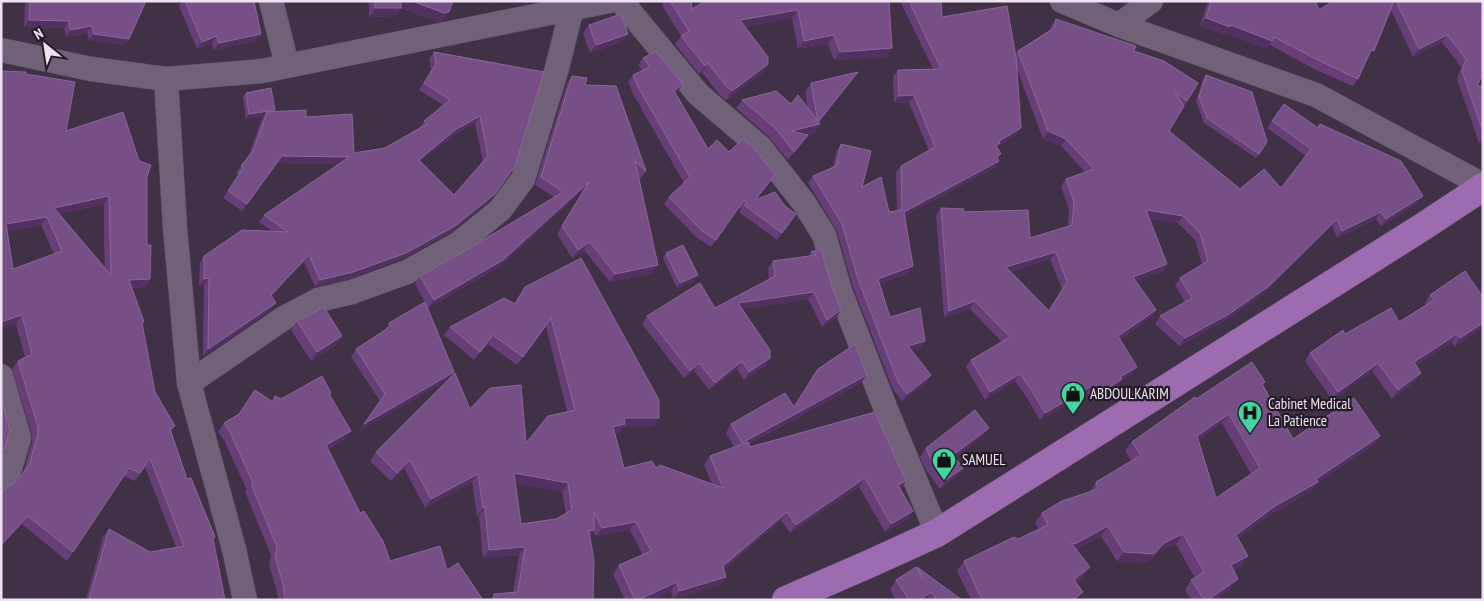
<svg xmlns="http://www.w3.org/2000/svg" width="1484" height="601" font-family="'PT Sans Narrow',sans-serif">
<rect width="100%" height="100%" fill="#403147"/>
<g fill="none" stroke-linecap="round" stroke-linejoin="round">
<defs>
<g id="minor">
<path d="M 271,1 L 287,65"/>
<path d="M 621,1 L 698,94 L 760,147 L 804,203 L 824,235 L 840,291 L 885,407 L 937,533"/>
<path d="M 1062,1 L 1119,25 L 1316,95 L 1483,185"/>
<path d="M 1119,25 L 1151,1"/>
<path d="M 1,50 L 91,69 L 166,79 L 262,71 L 609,1"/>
<path d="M 166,79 L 175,228 L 189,383 L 234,549 L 245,600"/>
<path d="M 1,376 L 19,438 L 10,469 L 1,480"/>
<path d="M 189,383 L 284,318 L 318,300 L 352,292 L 407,272 L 458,244 L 500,210 L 523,179 L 557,68 L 572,8"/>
</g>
<path id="primary" d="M 786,600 L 869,564 L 937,533 L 1424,226 L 1483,187"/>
</defs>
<!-- minor casing -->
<use href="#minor" stroke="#5a4e60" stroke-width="25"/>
<!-- primary casing -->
<use href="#primary" stroke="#5a4e60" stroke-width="29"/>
<!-- minor -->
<use href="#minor" stroke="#716178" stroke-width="24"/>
<!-- primary -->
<use href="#primary" stroke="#9c6bb0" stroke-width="28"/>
</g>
<!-- wall -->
<g fill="#683e79" fill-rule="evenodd">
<path d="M 27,1 L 146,1 L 129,39 L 124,45 L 89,40 L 87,33 L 66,37 L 64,28 L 24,27 L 25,5 Z"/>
<path d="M 182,1 L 254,1 L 256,41 L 214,50 L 212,43 L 197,49 L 179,6 Z"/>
<path d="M 369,1 L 453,1 L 443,20 L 438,22 L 401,8 L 395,16 L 369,17 Z"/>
<path d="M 662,1 L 691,1 L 692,9 L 889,1 L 892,48 L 886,57 L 834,60 L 828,44 L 798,49 L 792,18 L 745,27 L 768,64 L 762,73 L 726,100 L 719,94 L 702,72 L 699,74 L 675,44 L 681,36 L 663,7 Z"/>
<path d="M 900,1 L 941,1 L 942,17 L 1015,54 L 1018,51 L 1050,30 L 1051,26 L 1056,19 L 1134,51 L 1187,101 L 1169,131 L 1240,189 L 1281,188 L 1306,156 L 1267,128 L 1284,104 L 1317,128 L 1320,124 L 1418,203 L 1381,226 L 1376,219 L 1337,238 L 1332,226 L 1264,293 L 1224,321 L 1179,346 L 1155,324 L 1160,316 L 1185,302 L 1175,285 L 1180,278 L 1202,264 L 1195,240 L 1178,223 L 1150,219 L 1167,264 L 1162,272 L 1136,281 L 1151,317 L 1120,339 L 1132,374 L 1121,381 L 1117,386 L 1093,402 L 1087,393 L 1040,420 L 1027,398 L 1015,381 L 985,400 L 966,367 L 971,360 L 1002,342 L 970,309 L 944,318 L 936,215 L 941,208 L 963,212 L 1030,238 L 1068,227 L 1069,210 L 1061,186 L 1066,179 L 1085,172 L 1061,146 L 1043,139 L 1017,69 L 1016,135 L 999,145 L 997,147 L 998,159 L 999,161 L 994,168 L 904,216 L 908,274 L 879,284 L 890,317 L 925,341 L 920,348 L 911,350 L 931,375 L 926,383 L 902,401 L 893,389 L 853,287 L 837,231 L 808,183 L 813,176 L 833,167 L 836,152 L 841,144 L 862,187 L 889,212 L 897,211 L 896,173 L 901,166 L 929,151 L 909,103 L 894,103 L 893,77 L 898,70 L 933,69 ZM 1050,259 L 1062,289 L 1049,310 L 1011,272 Z"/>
<path d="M 1208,1 L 1315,1 L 1319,10 L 1333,1 L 1483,1 L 1477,86 L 1483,86 L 1483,142 L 1479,143 L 1457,79 L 1461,67 L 1442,42 L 1413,57 L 1391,10 L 1358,79 L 1353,86 L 1316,70 L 1270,45 L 1267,49 L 1226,33 L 1225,35 L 1200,26 Z"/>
<path d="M 589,25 L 622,42 L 590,53 L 583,33 Z"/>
<path d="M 434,52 L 544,72 L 490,200 L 450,233 L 401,259 L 348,279 L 315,287 L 304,262 L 271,296 L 271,310 L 203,356 L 204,285 L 199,286 L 200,263 L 204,256 L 272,231 L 259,222 L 264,215 L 339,164 L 277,163 L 242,211 L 223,198 L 239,175 L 236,173 L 248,157 L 262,119 L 264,116 L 246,119 L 243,97 L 246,93 L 273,112 L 306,117 L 354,153 L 385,148 L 419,128 L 424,121 L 443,105 L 419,90 L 431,70 L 429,59 ZM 475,123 L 483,162 L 454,195 L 420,161 L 451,137 Z"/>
<path d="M 643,58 L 678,91 L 676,93 L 708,149 L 729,152 L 775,175 L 756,200 L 785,206 L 796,214 L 777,240 L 739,212 L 741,210 L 739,207 L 711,247 L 696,237 L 664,204 L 669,197 L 684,183 L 633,94 L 628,82 L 633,75 L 642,70 L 638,65 Z"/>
<path d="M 1,71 L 26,74 L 66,131 L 139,161 L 147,177 L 147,245 L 150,279 L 145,287 L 132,288 L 144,322 L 142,325 L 155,392 L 175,426 L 171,431 L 187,479 L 215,537 L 213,540 L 225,600 L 86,600 L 103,537 L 109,529 L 150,552 L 176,547 L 145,467 L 135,481 L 124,476 L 67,561 L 22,524 L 17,481 L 23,473 L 32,442 L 32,435 L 12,369 L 18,361 L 25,357 L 16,324 L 1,328 ZM 104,204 L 104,245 L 105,268 L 59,214 ZM 41,225 L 54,254 L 13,269 L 7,231 Z"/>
<path d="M 858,72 L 819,122 L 814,133 L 807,135 L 802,143 L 788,160 L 769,137 L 736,108 L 742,100 L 791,104 L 808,109 L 805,92 L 811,83 Z"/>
<path d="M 1206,75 L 1267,142 L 1256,158 L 1204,123 L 1196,101 L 1203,80 Z"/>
<path d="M 572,76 L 585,85 L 646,171 L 640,179 L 639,178 L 653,273 L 610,282 L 584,250 L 572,258 L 557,234 L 584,189 L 498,268 L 428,308 L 415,284 L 420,276 L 470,248 L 554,197 L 535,185 L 567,84 Z"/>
<path d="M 821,249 L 836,318 L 822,327 L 808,299 L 742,309 L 770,358 L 765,366 L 744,380 L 737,369 L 709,390 L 694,371 L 684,378 L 642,324 L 647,316 L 715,308 L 769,280 L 768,269 L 773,261 L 807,257 L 811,252 Z"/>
<path d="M 666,253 L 694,280 L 677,288 L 663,258 Z"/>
<path d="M 525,287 L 659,418 L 653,427 L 623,427 L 619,433 L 615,434 L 624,468 L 656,468 L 712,484 L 704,465 L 710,456 L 734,447 L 726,433 L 731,424 L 794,406 L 818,369 L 861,383 L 749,444 L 750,447 L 875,412 L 901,489 L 913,511 L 907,519 L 885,532 L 859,487 L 790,533 L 781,520 L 724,569 L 726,577 L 720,585 L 673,599 L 671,591 L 651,600 L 625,600 L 613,574 L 619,565 L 643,555 L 630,530 L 596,536 L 593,531 L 590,536 L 593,600 L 490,600 L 494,594 L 513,593 L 519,555 L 483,558 L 479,516 L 477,516 L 472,482 L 425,508 L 404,468 L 391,481 L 370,461 L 376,452 L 470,409 L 526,443 L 567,412 L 546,327 L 517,365 L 488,344 L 474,360 L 444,335 L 450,327 L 514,304 ZM 515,483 L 562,492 L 566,514 L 556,519 L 521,524 Z"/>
<path d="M 1430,295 L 1483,297 L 1483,327 L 1454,347 L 1452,342 L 1416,365 L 1416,381 L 1392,399 L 1372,371 L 1332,400 L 1305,361 L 1310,353 L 1345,334 L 1399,322 L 1426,305 L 1425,303 Z"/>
<path d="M 297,321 L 336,345 L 311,361 L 291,330 Z"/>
<path d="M 389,323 L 454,372 L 449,379 L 359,431 L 380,401 L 351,357 L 356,349 L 385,330 Z"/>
<path d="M 1265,382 L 1263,385 L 1293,439 L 1380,436 L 1373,445 L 1317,483 L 1311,491 L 1268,516 L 1238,538 L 1248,556 L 1241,566 L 1233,570 L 1231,588 L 1215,600 L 1191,600 L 1185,590 L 1191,580 L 1195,578 L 1176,544 L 1157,553 L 1147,563 L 1117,561 L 1101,536 L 1076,550 L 1083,576 L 1076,583 L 1077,600 L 971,600 L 957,571 L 964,561 L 1018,539 L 1039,529 L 1035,523 L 1042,513 L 1090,492 L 1096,482 L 1132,461 L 1125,451 L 1132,442 L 1196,399 ZM 1222,423 L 1251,474 L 1216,498 L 1198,440 Z"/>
<path d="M 330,395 L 345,439 L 328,449 L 360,513 L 390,561 L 447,570 L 483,600 L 278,600 L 277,592 L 269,565 L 271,555 L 245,492 L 247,490 L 224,440 L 218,432 L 224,423 L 239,414 L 272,401 L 275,396 L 281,399 Z"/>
<path d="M 1,399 L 4,450 L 1,455 Z"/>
<path d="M 983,436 L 955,458 L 963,468 L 957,476 L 940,489 L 926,470 L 920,457 L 926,448 Z"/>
<path d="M 917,567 L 962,600 L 896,600 L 890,590 L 896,580 L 916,568 Z"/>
</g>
<!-- shaded-wall -->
<g fill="#523160">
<path d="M 398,1 L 412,1 L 449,12 L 443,20 L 438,22 L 401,8 L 395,16 L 369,17 L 375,8 Z"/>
<path d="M 489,1 L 497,1 L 488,3 Z"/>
<path d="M 798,10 L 792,18 L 734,29 L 740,20 Z"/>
<path d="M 1206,18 L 1231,25 L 1272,41 L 1267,49 L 1226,33 L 1225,35 L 1200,26 Z"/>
<path d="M 29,20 L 69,21 L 64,28 L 24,27 Z"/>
<path d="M 92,26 L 87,33 L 66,37 L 70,30 Z"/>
<path d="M 94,34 L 129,39 L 124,45 L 89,40 Z"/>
<path d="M 261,34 L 256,41 L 214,50 L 219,43 Z"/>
<path d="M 628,34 L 622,42 L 590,53 L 596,45 Z"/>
<path d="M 834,35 L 828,44 L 798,49 L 804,41 Z"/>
<path d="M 1447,35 L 1442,42 L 1413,57 L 1419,49 Z"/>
<path d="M 217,36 L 212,43 L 197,49 L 202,42 Z"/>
<path d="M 892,48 L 886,57 L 834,60 L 840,52 Z"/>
<path d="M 1371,50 L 1374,51 L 1368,58 L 1366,57 Z"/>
<path d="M 708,63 L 702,72 L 699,74 L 705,66 Z"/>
<path d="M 768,64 L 762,73 L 726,100 L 732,91 Z"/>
<path d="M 858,72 L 816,125 L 820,124 L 814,133 L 785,139 L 791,131 L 816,125 Z"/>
<path d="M 683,84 L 678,91 L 669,98 L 674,91 Z"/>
<path d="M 914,95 L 909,103 L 894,103 L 899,96 Z"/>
<path d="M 275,110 L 271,114 L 267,112 L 264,116 L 246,119 L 249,114 Z"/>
<path d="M 480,116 L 475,123 L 451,137 L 414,167 L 419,160 L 455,130 Z"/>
<path d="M 1021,128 L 1016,135 L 999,145 L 995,150 L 991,152 L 999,141 Z"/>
<path d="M 1048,131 L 1066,139 L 1061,146 L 1043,139 Z"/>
<path d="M 1483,137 L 1483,142 L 1479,143 Z"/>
<path d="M 282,156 L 349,157 L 344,164 L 277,163 L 242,211 Z"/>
<path d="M 999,161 L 994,168 L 899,219 L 904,212 Z"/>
<path d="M 515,166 L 490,200 L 450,233 L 401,259 L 348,279 L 315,287 L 320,280 Z"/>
<path d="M 589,182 L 584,189 L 498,268 L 428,308 L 434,300 Z"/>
<path d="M 109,196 L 104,204 L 48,216 L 54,208 Z"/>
<path d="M 1423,196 L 1418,203 L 1381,226 L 1386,219 Z"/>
<path d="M 1146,210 L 1183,216 L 1178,223 L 1141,217 Z"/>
<path d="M 1381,212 L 1376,219 L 1337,238 L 1342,231 Z"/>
<path d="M 47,217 L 41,225 L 1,232 L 6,224 Z"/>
<path d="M 1337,219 L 1332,226 L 1264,293 L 1224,321 L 1179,346 L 1185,338 Z"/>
<path d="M 590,242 L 584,250 L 572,258 L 578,250 Z"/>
<path d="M 1056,252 L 1050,259 L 1001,275 L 1006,267 Z"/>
<path d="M 309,255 L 304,262 L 266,302 L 271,295 Z"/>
<path d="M 1167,264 L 1162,272 L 1128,284 L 1133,277 Z"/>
<path d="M 658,265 L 653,273 L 610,282 L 615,274 Z"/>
<path d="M 913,266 L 908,274 L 873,286 L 878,279 Z"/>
<path d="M 698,275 L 694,280 L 677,288 L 680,283 Z"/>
<path d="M 209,278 L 204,285 L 199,286 L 204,279 Z"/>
<path d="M 150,279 L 145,287 L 123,288 L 129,280 Z"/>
<path d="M 814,292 L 808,299 L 733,311 L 738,303 Z"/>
<path d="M 975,301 L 970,309 L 944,318 L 949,311 Z"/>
<path d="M 276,303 L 271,310 L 203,356 L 208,349 Z"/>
<path d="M 841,310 L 836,318 L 822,327 L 827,320 Z"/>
<path d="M 1156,310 L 1151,317 L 1113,343 L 1118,336 Z"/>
<path d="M 22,315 L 16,324 L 1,328 L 1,322 Z"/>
<path d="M 1483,323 L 1483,327 L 1454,347 L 1460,338 Z"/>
<path d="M 1457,334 L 1452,342 L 1408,370 L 1414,362 Z"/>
<path d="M 493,335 L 488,344 L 474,360 L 480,352 Z"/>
<path d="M 342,336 L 336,345 L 311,361 L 317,352 Z"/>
<path d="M 925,341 L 920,348 L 903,353 L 908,346 Z"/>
<path d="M 770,358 L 765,366 L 744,380 L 749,372 Z"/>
<path d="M 742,361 L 737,369 L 709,390 L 715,383 Z"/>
<path d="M 699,363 L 694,371 L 684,378 L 690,371 Z"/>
<path d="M 1378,363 L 1372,371 L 1332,400 L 1338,392 Z"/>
<path d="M 1137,367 L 1132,374 L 1121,381 L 1117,386 L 1093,402 L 1098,395 L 1120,377 Z"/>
<path d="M 454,372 L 449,379 L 359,431 L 364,424 Z"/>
<path d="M 1421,373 L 1416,381 L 1392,399 L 1398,390 Z"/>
<path d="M 1020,374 L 1015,381 L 985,400 L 990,392 Z"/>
<path d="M 867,375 L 861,383 L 736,451 L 742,443 Z"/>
<path d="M 931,375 L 926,383 L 902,401 L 907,394 Z"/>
<path d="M 1092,386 L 1087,393 L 1040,420 L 1045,413 Z"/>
<path d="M 1229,414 L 1222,423 L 1190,446 L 1197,436 Z"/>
<path d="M 624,418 L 659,418 L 653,427 L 623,427 L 619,433 L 607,435 L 613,427 Z"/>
<path d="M 989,428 L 983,436 L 947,464 L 953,455 Z"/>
<path d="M 351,431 L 345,439 L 320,453 L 326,445 Z"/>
<path d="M 1380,436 L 1373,445 L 1317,483 L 1311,491 L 1268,516 L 1229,544 L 1236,535 L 1275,506 Z"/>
<path d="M 410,460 L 404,468 L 391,481 L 397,473 Z"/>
<path d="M 963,468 L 957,476 L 940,489 L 946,480 Z"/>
<path d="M 514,473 L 568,483 L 562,492 L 508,482 Z"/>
<path d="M 478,474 L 472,482 L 425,508 L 431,499 Z"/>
<path d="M 865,478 L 859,487 L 790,533 L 796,525 Z"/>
<path d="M 906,481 L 901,490 L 898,485 Z"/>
<path d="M 485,507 L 479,516 L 477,516 L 483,508 Z"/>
<path d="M 913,511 L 907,519 L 885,532 L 891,524 Z"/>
<path d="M 787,512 L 781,520 L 717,574 L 723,566 Z"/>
<path d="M 28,516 L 22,524 L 1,547 L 1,545 Z"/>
<path d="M 636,522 L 630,530 L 596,536 L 602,528 Z"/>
<path d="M 1108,526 L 1101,536 L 1069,554 L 1071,543 Z"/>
<path d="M 594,530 L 588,538 L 589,531 Z"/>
<path d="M 1183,534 L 1176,544 L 1157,553 L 1147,563 L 1117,561 L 1124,552 L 1164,543 Z"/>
<path d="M 525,547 L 519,555 L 483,558 L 489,550 Z"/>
<path d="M 1248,556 L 1241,566 L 1224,575 L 1231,565 Z"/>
<path d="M 1090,567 L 1083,576 L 1067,590 L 1074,580 Z"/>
<path d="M 726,577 L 720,585 L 673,599 L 679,591 Z"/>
<path d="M 1238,579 L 1231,588 L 1215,600 L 1208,600 Z"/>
<path d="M 677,582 L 671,591 L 651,600 L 638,600 Z"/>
<path d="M 932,592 L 926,600 L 919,600 Z"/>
<path d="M 1083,592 L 1077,600 L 1073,600 Z"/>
</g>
<!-- building -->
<g fill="#764f86" stroke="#896797" fill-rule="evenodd">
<path d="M 30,1 L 146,1 L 129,39 L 94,34 L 92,26 L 70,30 L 69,21 L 29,20 Z"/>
<path d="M 185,1 L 254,1 L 261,34 L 219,43 L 217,36 L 202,42 Z"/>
<rect x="375" y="1" width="26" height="7"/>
<path d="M 412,1 L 453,1 L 449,12 L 444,13 Z"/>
<path d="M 670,1 L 691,1 L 692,9 L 705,1 L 889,1 L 892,48 L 840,52 L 834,35 L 804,41 L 798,10 L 740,20 L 768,57 L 768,64 L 732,91 L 725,85 L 708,63 L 705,66 L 681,36 L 689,31 Z"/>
<path d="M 909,1 L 941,1 L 942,17 L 1007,6 L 1016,57 L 1021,128 L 999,141 L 1000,143 L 996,145 L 1001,154 L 997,157 L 999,161 L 904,212 L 913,266 L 878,279 L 890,317 L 920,308 L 925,341 L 908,346 L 931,375 L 907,394 L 898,382 L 858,279 L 842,224 L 813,176 L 836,166 L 841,144 L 871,151 L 862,187 L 881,177 L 889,212 L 902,210 L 901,166 L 935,147 L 914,95 L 899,96 L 898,70 L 941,69 Z"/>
<path d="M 1211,1 L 1315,1 L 1319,10 L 1333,1 L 1394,1 L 1374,51 L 1371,50 L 1358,79 L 1322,62 L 1274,37 L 1272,41 L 1231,25 L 1230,27 L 1206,18 Z"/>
<path d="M 1396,1 L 1483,1 L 1483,73 L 1477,86 L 1483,86 L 1483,132 L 1462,71 L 1466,59 L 1447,35 L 1419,49 Z"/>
<path d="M 621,14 L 628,34 L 596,45 L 589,25 Z"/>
<path d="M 1056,19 L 1136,46 L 1134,51 L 1164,61 L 1198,83 L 1187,101 L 1175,92 L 1184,106 L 1169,131 L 1240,189 L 1264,169 L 1281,188 L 1311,149 L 1272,121 L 1284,104 L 1318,128 L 1320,124 L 1401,161 L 1423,196 L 1386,219 L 1381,212 L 1342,231 L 1337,219 L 1269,286 L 1229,314 L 1185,338 L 1160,316 L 1192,298 L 1180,278 L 1208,261 L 1200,233 L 1183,216 L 1146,210 L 1167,264 L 1133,277 L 1156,310 L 1118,336 L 1137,367 L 1120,377 L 1122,379 L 1098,395 L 1092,386 L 1045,413 L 1032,391 L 1020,374 L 990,392 L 971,360 L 1010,337 L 975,301 L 949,311 L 941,208 L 964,209 L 963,212 L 1028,210 L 1030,238 L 1072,225 L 1074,202 L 1066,179 L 1094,169 L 1066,139 L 1048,131 L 1018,51 L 1054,28 ZM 1056,252 L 1067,282 L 1049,311 L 1006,267 Z"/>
<path d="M 656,51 L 683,84 L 674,91 L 708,149 L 717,140 L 729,152 L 743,139 L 755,149 L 775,175 L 755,200 L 775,192 L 785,206 L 796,214 L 782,233 L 744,205 L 747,204 L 744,200 L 716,240 L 701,230 L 669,197 L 690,177 L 638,87 L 633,75 L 650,67 L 643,58 Z"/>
<path d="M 434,52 L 544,72 L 515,166 L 495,194 L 455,226 L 406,253 L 353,272 L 320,280 L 309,255 L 271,295 L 276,303 L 208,349 L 209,278 L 204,279 L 204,256 L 242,230 L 288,232 L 264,215 L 349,157 L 282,156 L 247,204 L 228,191 L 243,168 L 241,166 L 253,151 L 267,112 L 306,110 L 306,117 L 352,114 L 354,153 L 385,148 L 427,124 L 424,121 L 450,100 L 424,83 L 436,64 ZM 480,116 L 488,156 L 454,195 L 419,160 L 455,130 Z"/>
<path d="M 1,71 L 26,72 L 26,74 L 75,82 L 66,131 L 123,112 L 139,161 L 151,165 L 147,177 L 147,245 L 151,245 L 150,279 L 129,280 L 144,322 L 142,323 L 155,392 L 175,426 L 170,429 L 187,479 L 191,478 L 215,537 L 213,538 L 225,600 L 89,600 L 109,529 L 150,552 L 184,546 L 150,458 L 140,473 L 129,468 L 73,552 L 28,516 L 1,545 L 1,494 L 10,485 L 17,481 L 29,465 L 38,434 L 38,427 L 18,361 L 32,354 L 22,315 L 1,322 ZM 109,196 L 110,237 L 111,275 L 54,208 ZM 47,217 L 62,251 L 13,269 L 6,224 Z"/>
<path d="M 858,72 L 818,122 L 811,83 Z"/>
<path d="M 1206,75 L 1252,92 L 1267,142 L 1259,154 L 1207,118 L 1199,97 Z"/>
<path d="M 572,76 L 587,78 L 585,85 L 616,86 L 646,171 L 635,161 L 658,265 L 615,274 L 590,242 L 578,250 L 562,226 L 589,182 L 503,260 L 434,300 L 420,276 L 470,248 L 563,192 L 541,177 Z"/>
<path d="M 271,88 L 275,110 L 249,114 L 246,93 Z"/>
<path d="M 776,91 L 791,104 L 798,95 L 820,124 L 791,131 L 808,135 L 794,152 L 775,128 L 742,100 Z"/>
<path d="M 683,245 L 698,275 L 680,283 L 666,253 Z"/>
<path d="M 821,249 L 832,287 L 841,310 L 827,320 L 814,292 L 738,303 L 770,350 L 770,358 L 749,372 L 742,361 L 715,383 L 699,363 L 690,371 L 647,316 L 700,283 L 715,308 L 775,276 L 773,261 L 816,255 L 811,252 Z"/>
<path d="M 581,258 L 659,400 L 659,418 L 624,418 L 625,424 L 613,427 L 624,468 L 652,461 L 656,468 L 660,465 L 723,488 L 710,456 L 748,442 L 750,447 L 875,412 L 906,481 L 898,485 L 913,511 L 891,524 L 865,478 L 796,525 L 787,512 L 723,566 L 726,577 L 679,591 L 677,582 L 638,600 L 635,600 L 619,565 L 651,551 L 636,522 L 602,528 L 594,512 L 594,530 L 589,531 L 594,561 L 593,600 L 494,600 L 494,594 L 518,592 L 525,547 L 489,550 L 485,507 L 483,508 L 478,474 L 431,499 L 410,460 L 397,473 L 376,452 L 455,373 L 470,409 L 490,388 L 521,385 L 526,443 L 548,416 L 575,410 L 551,318 L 523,357 L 493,335 L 480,352 L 450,327 L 504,298 L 515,304 L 525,287 ZM 514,473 L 568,483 L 572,510 L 556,519 L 521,524 Z"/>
<path d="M 1465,271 L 1483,297 L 1483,323 L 1460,338 L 1457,334 L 1414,362 L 1421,373 L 1398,390 L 1378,363 L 1338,392 L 1310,353 L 1343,330 L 1345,334 L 1391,308 L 1399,322 L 1434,300 L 1430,295 Z"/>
<path d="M 425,302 L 454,372 L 364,424 L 385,394 L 356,349 L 391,326 L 389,323 Z"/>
<path d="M 324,307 L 342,336 L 317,352 L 297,321 Z"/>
<path d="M 855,344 L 867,375 L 742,443 L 731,424 L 785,393 L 794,407 L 818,369 Z"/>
<path d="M 1252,362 L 1265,382 L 1262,384 L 1293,439 L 1354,398 L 1380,436 L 1316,479 L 1318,482 L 1275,506 L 1236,535 L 1248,556 L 1231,565 L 1238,579 L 1208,600 L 1204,600 L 1191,580 L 1204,572 L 1183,534 L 1164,543 L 1154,554 L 1124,552 L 1108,526 L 1075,544 L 1071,543 L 1090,567 L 1074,580 L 1083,592 L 1073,600 L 982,600 L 964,561 L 1014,537 L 1018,539 L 1048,525 L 1042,513 L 1062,501 L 1098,489 L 1096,482 L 1141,455 L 1132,442 L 1195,397 L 1196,399 ZM 1229,414 L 1260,468 L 1216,498 L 1197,436 Z"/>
<path d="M 322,376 L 331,393 L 329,394 L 351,431 L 326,445 L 360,513 L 364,511 L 383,541 L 390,561 L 440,546 L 447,570 L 458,563 L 483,600 L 285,600 L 283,584 L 275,557 L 277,547 L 251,484 L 253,483 L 230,432 L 224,423 L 239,414 L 255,390 L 273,402 L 275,396 L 281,399 Z"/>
<path d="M 1,399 L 10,430 L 4,450 L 1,448 Z"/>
<path d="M 975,410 L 989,428 L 953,455 L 963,468 L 946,480 L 932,461 L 926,448 Z"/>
<path d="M 916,567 L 923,578 L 917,567 L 962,600 L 936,600 L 932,592 L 919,600 L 909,600 L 896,580 Z"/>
</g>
<!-- icons -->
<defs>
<symbol id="shop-pin" viewBox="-11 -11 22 30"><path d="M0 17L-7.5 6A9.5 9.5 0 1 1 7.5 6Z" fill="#42d4a1" stroke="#231c26"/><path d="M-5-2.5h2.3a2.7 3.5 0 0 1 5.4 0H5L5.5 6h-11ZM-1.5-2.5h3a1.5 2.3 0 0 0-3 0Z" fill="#111"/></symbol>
<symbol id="hospital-pin" viewBox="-11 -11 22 30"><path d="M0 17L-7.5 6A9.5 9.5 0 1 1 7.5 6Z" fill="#42d4a1" stroke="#231c26"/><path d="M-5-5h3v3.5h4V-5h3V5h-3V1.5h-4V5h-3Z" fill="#111"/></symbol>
</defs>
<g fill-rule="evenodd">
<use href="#shop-pin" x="1059" y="380" width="28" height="38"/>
<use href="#hospital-pin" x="1236" y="399" width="28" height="38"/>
<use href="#shop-pin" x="930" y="446" width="28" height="38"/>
</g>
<g text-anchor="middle" stroke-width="4.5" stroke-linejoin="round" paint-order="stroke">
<!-- poi labels -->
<g font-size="15" fill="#ede4f1" stroke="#231c26" text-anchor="start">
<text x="1090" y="399">ABDOULKARIM</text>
<text x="1268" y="409">Cabinet Medical<tspan x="1268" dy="17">La Patience</tspan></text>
<text x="962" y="465">SAMUEL</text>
</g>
</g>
<!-- border -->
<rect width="1484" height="601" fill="none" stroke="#ede4f1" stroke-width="5"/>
<!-- north arrow -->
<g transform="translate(45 45) rotate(330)" stroke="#231c26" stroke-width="4" paint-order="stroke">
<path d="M0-4L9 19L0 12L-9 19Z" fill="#ede4f1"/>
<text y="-8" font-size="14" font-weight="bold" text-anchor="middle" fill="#ede4f1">N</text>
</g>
</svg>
